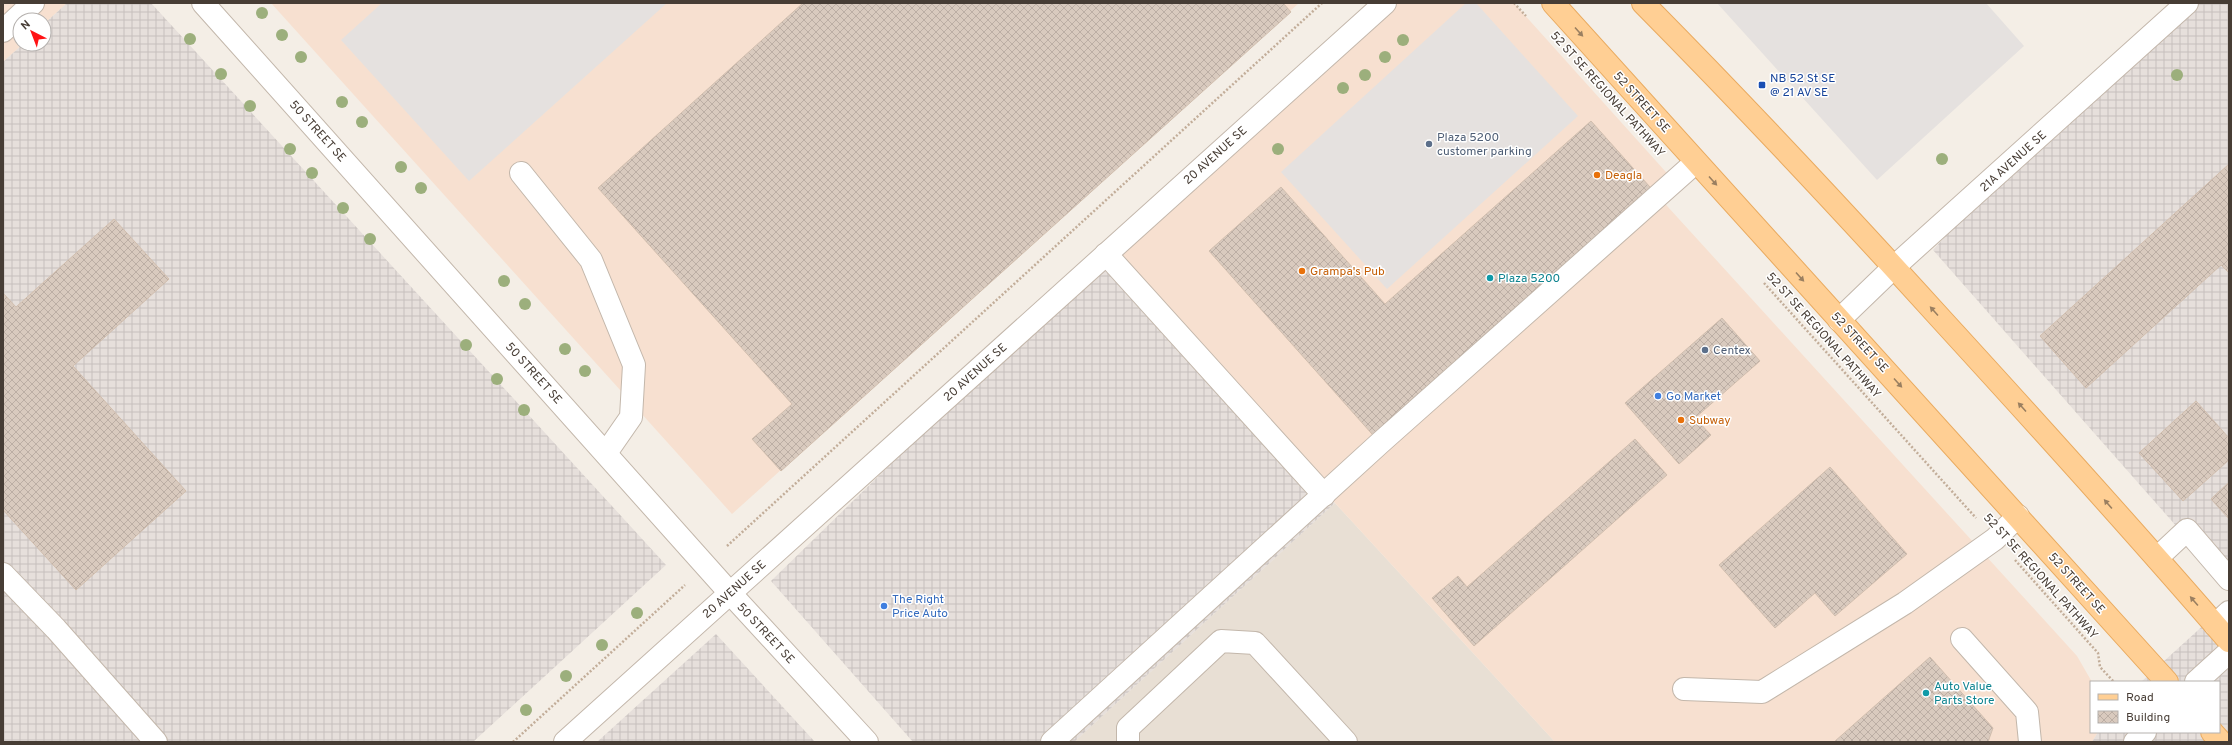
<svg xmlns="http://www.w3.org/2000/svg" width="2232" height="745" font-family="Overpass,sans-serif">
<defs>
<pattern id="industrial-grid" width="8" height="8" patternUnits="userSpaceOnUse"><rect width="8" height="8" fill="#e6dfdb"/><path d="M0 4h8M4 0v8" fill="none" stroke="#c7c0bd"/></pattern>
<pattern id="building-cross-hatch" width="8" height="8" patternUnits="userSpaceOnUse"><rect width="8" height="8" fill="#d9cabe"/><path d="M0 0l8 8M0 8l8-8" fill="none" stroke="#bcaea4"/></pattern>
</defs>
<rect width="100%" height="100%" fill="#f4eee6"/>
<!-- residential -->
<path fill="#e8dfd4" d="M 1335,503 L 1555,742 L 1074,742 Z"/>
<!-- commercial -->
<g fill="#f7e0d0">
<path d="M 3,3 L 67,3 L 44,24 L 44,20 L 20,20 L 20,44 L 23,44 L 3,62 Z"/>
<path d="M 271,3 L 1299,3 L 732,514 Z"/>
<path d="M 1385,3 L 1514,3 L 1674,181 L 1658,196 L 2077,656 L 2092,682 L 2091,732 L 2098,732 L 2092,742 L 1555,742 L 1335,503 L 1324,495 L 1106,254 Z"/>
</g>
<!-- industrial -->
<g fill="url(#industrial-grid)">
<path d="M 67,3 L 151,3 L 666,565 L 473,742 L 3,742 L 3,62 L 23,44 L 44,44 L 44,24 Z"/>
<path d="M 2187,3 L 2229,3 L 2229,586 L 1933,250 L 2012,162 Z"/>
<path d="M 1106,254 L 1324,495 L 1335,503 L 1074,742 L 913,742 L 771,581 Z"/>
<path d="M 2229,602 L 2229,742 L 2092,742 L 2098,732 L 2219,732 L 2219,682 L 2141,682 Z"/>
<path d="M 716,634 L 815,742 L 597,742 Z"/>
</g>
<!-- parking -->
<g fill="#e5e1df">
<path d="M 382,3 L 667,3 L 469,181 L 341,40 Z"/>
<path d="M 1466,3 L 1476,3 L 1578,116 L 1387,289 L 1281,172 Z"/>
<path d="M 1717,3 L 1986,3 L 2024,46 L 1877,180 Z"/>
</g>
<!-- building -->
<g fill="url(#building-cross-hatch)" stroke="#d1beae">
<path d="M 803,3 L 1283,3 L 1291,12 L 781,471 L 752,439 L 792,404 L 598,188 Z"/>
<path d="M 1591,121 L 1658,196 L 1380,443 L 1209,251 L 1281,187 L 1385,304 Z"/>
<path d="M 2229,164 L 2229,273 L 2221,265 L 2086,388 L 2040,336 Z"/>
<path d="M 114,219 L 169,279 L 73,366 L 186,491 L 76,590 L 3,510 L 3,293 L 16,307 Z"/>
<path d="M 1722,318 L 1760,361 L 1695,418 L 1711,435 L 1679,464 L 1625,403 Z"/>
<path d="M 2196,401 L 2229,438 L 2229,460 L 2183,501 L 2139,453 Z"/>
<path d="M 1635,439 L 1667,475 L 1474,646 L 1432,598 L 1458,576 L 1467,587 Z"/>
<path d="M 1830,467 L 1907,554 L 1835,616 L 1815,593 L 1775,628 L 1719,565 Z"/>
<path d="M 2229,482 L 2229,519 L 2211,499 Z"/>
<path d="M 1930,657 L 1993,728 L 1988,742 L 1834,742 Z"/>
</g>
<g fill="none" stroke-linecap="round" stroke-linejoin="round">
<defs>
<g id="minor">
<path d="M 203,3 L 730,593 L 867,742"/>
<path d="M 3,31 L 33,3"/>
<path d="M 521,173 L 591,260 L 634,365 L 631,417 L 606,453"/>
<path d="M 1106,254 L 1324,495"/>
<path d="M 1839,320 L 1894,267 L 2187,3"/>
<path d="M 2157,558 L 2187,530 L 2229,579"/>
<path d="M 3,574 L 56,629 L 156,742"/>
<path d="M 2215,625 L 2229,612"/>
<path d="M 1962,639 L 2027,712 L 2030,742"/>
<path d="M 2196,682 L 2229,652"/>
<path d="M 1684,689 L 1762,692 L 1905,603 L 1995,539 L 2018,516"/>
<path d="M 565,742 L 1385,3"/>
<path d="M 1052,742 L 1380,443 L 1696,162"/>
<path d="M 1128,742 L 1128,728 L 1221,641 L 1255,643 L 1346,742"/>
<path d="M 2135,742 L 2145,732"/>
</g>
<g id="major">
<path d="M 1553,3 L 2167,682"/>
<path d="M 1643,3 C 1745,106 1844,212 1942,320 C 2039,426 2135,532 2229,641"/>
<path d="M 2212,732 L 2221,742"/>
</g>
</defs>
<!-- minor casing -->
<use href="#minor" stroke="#c3b7ab" stroke-width="24"/>
<!-- major casing -->
<use href="#major" stroke="#e9aa5f" stroke-width="24"/>
<!-- path -->
<g stroke="#c2ad99" stroke-width="2.5" stroke-dasharray="2 2" stroke-linecap="butt">
<path d="M 1514,3 L 1526,16"/>
<path d="M 1764,283 L 1976,518"/>
<path d="M 727,546 L 1322,3"/>
<path d="M 2015,560 L 2098,653 L 2100,667 L 2114,682"/>
<path d="M 513,742 L 685,585"/>
</g>
<!-- minor -->
<use href="#minor" stroke="#fff" stroke-width="22"/>
<!-- major -->
<use href="#major" stroke="#ffcf94" stroke-width="22"/>
</g>
<!-- trees -->
<g fill="#9caf7c">
<circle cx="262" cy="13" r="6"/>
<circle cx="282" cy="35" r="6"/>
<circle cx="190" cy="39" r="6"/>
<circle cx="1403" cy="40" r="6"/>
<circle cx="301" cy="57" r="6"/>
<circle cx="1385" cy="57" r="6"/>
<circle cx="221" cy="74" r="6"/>
<circle cx="1365" cy="75" r="6"/>
<circle cx="2177" cy="75" r="6"/>
<circle cx="1343" cy="88" r="6"/>
<circle cx="342" cy="102" r="6"/>
<circle cx="250" cy="106" r="6"/>
<circle cx="362" cy="122" r="6"/>
<circle cx="290" cy="149" r="6"/>
<circle cx="1278" cy="149" r="6"/>
<circle cx="1942" cy="159" r="6"/>
<circle cx="401" cy="167" r="6"/>
<circle cx="312" cy="173" r="6"/>
<circle cx="421" cy="188" r="6"/>
<circle cx="343" cy="208" r="6"/>
<circle cx="370" cy="239" r="6"/>
<circle cx="504" cy="281" r="6"/>
<circle cx="525" cy="304" r="6"/>
<circle cx="466" cy="345" r="6"/>
<circle cx="565" cy="349" r="6"/>
<circle cx="585" cy="371" r="6"/>
<circle cx="497" cy="379" r="6"/>
<circle cx="524" cy="410" r="6"/>
<circle cx="637" cy="613" r="6"/>
<circle cx="602" cy="645" r="6"/>
<circle cx="566" cy="676" r="6"/>
<circle cx="526" cy="710" r="6"/>
</g>
<!-- one-way arrows -->
<defs><path id="oneway-solid" d="M-6-.8H1V-3.2L6.5 0L1 3.2V.8H-6Z"/></defs>
<g fill="#9a7f60">
<use href="#oneway-solid" transform="translate(1579 32) rotate(48)"/>
<use href="#oneway-solid" transform="translate(1713 181) rotate(48)"/>
<use href="#oneway-solid" transform="translate(1800 277) rotate(48)"/>
<use href="#oneway-solid" transform="translate(1934 311) rotate(-132)"/>
<use href="#oneway-solid" transform="translate(1898 383) rotate(48)"/>
<use href="#oneway-solid" transform="translate(2022 407) rotate(-132)"/>
<use href="#oneway-solid" transform="translate(2108 504) rotate(-131)"/>
<use href="#oneway-solid" transform="translate(2194 601) rotate(-131)"/>
</g>
<!-- markers -->
<rect fill="#1a4fb4" stroke="#fff" stroke-width="1.5" x="1758" y="81" width="8" height="8" rx="2"/>
<g fill="#5c6f8a" stroke="#fff" stroke-width="1.5">
<circle cx="1429" cy="144" r="4"/>
<circle cx="1705" cy="350" r="4"/>
</g>
<g fill="#e8710a" stroke="#fff" stroke-width="1.5">
<circle cx="1597" cy="175" r="4"/>
<circle cx="1302" cy="271" r="4"/>
<circle cx="1681" cy="420" r="4"/>
</g>
<g fill="#0f9aa8" stroke="#fff" stroke-width="1.5">
<circle cx="1490" cy="278" r="4"/>
<circle cx="1926" cy="693" r="4"/>
</g>
<g fill="#3f7fe0" stroke="#fff" stroke-width="1.5">
<circle cx="1658" cy="396" r="4"/>
<circle cx="884" cy="606" r="4"/>
</g>
<g text-anchor="middle" stroke-width="3" stroke-linejoin="round" paint-order="stroke">
<!-- transit labels -->
<g font-size="12" fill="#164399" stroke="#fff" text-anchor="start">
<text x="1770" y="82">NB 52 St SE<tspan x="1770" dy="14">@ 21 AV SE</tspan></text>
</g>
<!-- street labels -->
<g font-size="12" fill="#473d35" stroke="#fff">
<text transform="translate(1608 94) rotate(48)" y="4">52 ST SE REGIONAL PATHWAY</text>
<text transform="translate(1642 102) rotate(48)" y="4">52 STREET SE</text>
<text transform="translate(318 131) rotate(48)" y="4">50 STREET SE</text>
<text transform="translate(1215 155) rotate(-42)" y="4">20 AVENUE SE</text>
<text transform="translate(2013 161) rotate(-42)" y="4">21A AVENUE SE</text>
<text transform="translate(1824 335) rotate(48)" y="4">52 ST SE REGIONAL PATHWAY</text>
<text transform="translate(1860 342) rotate(47)" y="4">52 STREET SE</text>
<text transform="translate(975 372) rotate(-42)" y="4">20 AVENUE SE</text>
<text transform="translate(534 373) rotate(48)" y="4">50 STREET SE</text>
<text transform="translate(2041 576) rotate(48)" y="4">52 ST SE REGIONAL PATHWAY</text>
<text transform="translate(2077 583) rotate(48)" y="4">52 STREET SE</text>
<text transform="translate(734 589) rotate(-42)" y="4">20 AVENUE SE</text>
<text transform="translate(766 633) rotate(47)" y="4">50 STREET SE</text>
</g>
<!-- service labels -->
<g font-size="12" fill="#4e5e75" stroke="#fff" text-anchor="start">
<text x="1437" y="141">Plaza 5200<tspan x="1437" dy="14">customer parking</tspan></text>
<text x="1713" y="354">Centex</text>
</g>
<!-- food labels -->
<g font-size="12" fill="#c56008" stroke="#fff" text-anchor="start">
<text x="1605" y="179">Deagla</text>
<text x="1310" y="275">Grampa's Pub</text>
<text x="1689" y="424">Subway</text>
</g>
<!-- culture labels -->
<g font-size="12" fill="#0d838f" stroke="#fff" text-anchor="start">
<text x="1498" y="282">Plaza 5200</text>
<text x="1934" y="690">Auto Value<tspan x="1934" dy="14">Parts Store</tspan></text>
</g>
<!-- shop labels -->
<g font-size="12" fill="#366cbe" stroke="#fff" text-anchor="start">
<text x="1666" y="400">Go Market</text>
<text x="892" y="603">The Right<tspan x="892" dy="14">Price Auto</tspan></text>
</g>
</g>
<!-- border -->
<rect width="2232" height="745" fill="none" stroke="#473d35" stroke-width="8"/>
<!-- legend -->
<rect x="2090" y="681" width="130" height="52" fill="#ffffff" stroke="#b5b1ae"/>
<rect x="2098" y="694" width="20" height="6" fill="#ffcf94" stroke="#b5b1ae"/>
<text x="2126" y="701" font-size="12" fill="#473d35">Road</text>
<rect x="2098" y="711" width="20" height="12" fill="url(#building-cross-hatch)" stroke="#b5b1ae"/>
<text x="2126" y="721" font-size="12" fill="#473d35">Building</text>
<!-- north arrow -->
<g transform="translate(32 32) rotate(318)"><circle r="19" fill="#ffffff" stroke="#b5b1ae"/>
<path d="M0-3L7 15L0 10L-7 15Z" fill="#ff1214"/>
<text y="-6" font-size="11" font-weight="bold" text-anchor="middle" fill="#473d35">N</text>
</g>
</svg>
